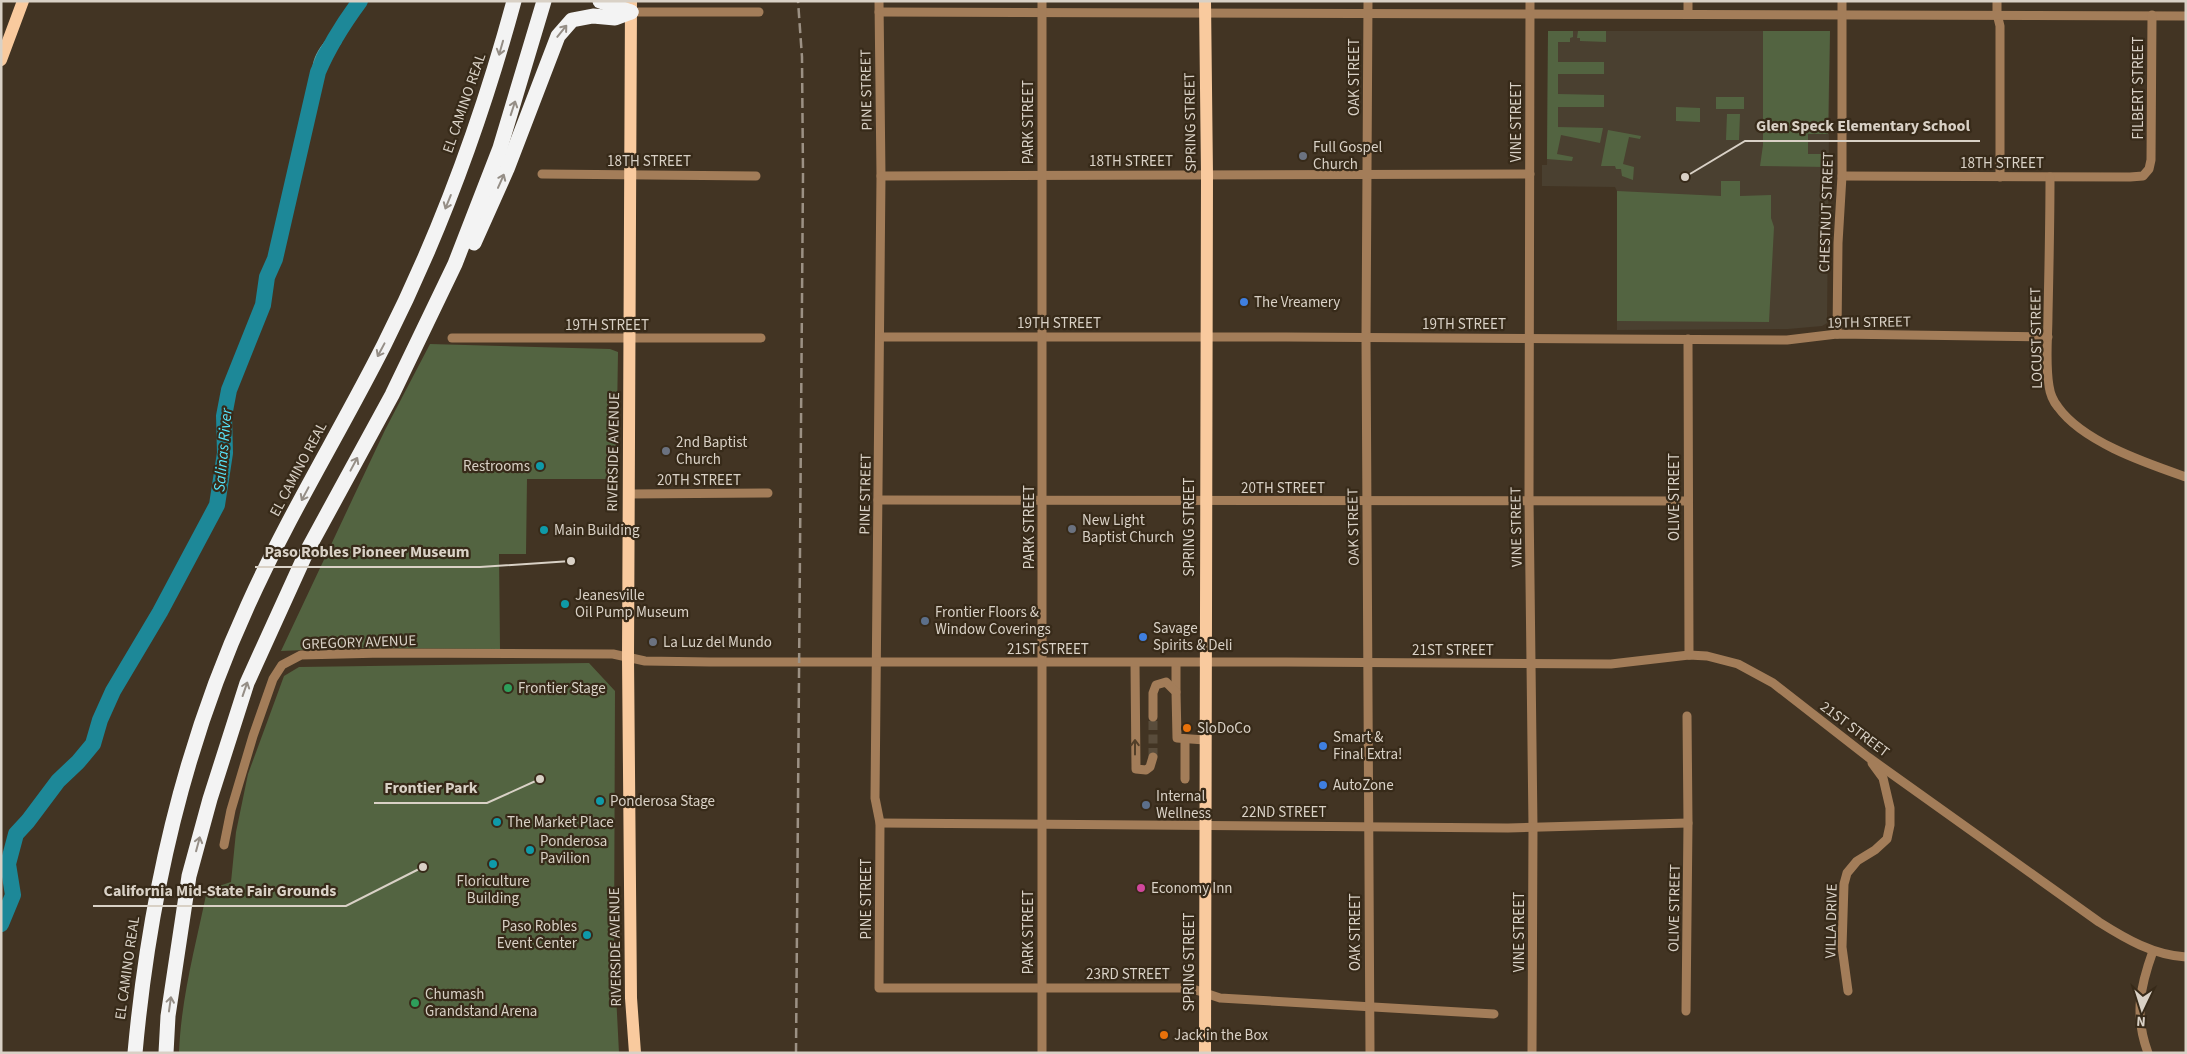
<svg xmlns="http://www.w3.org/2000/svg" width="2187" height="1054" font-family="'Source Sans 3',sans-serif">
<rect width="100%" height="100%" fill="#423423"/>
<!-- education -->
<path fill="#4a4030" d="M 1548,31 L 1830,31 L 1827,323 L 1822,326 L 1788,329 L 1617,330 L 1617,191 L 1615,187 L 1542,186 L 1542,165 L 1547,165 Z"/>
<!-- green -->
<g fill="#536441">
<path d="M 1548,31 L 1573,31 L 1573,37 L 1570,38 L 1570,42 L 1558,42 L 1558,62 L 1604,62 L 1604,74 L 1558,74 L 1558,94 L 1604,95 L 1604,107 L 1558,107 L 1558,127 L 1603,128 L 1600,143 L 1561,135 L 1557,154 L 1573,157 L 1572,161 L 1547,159 Z"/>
<path d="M 1578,31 L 1606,31 L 1606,42 L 1580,41 L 1580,38 L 1577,38 Z"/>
<path d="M 1763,31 L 1830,31 L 1828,134 L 1808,134 L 1808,154 L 1828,154 L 1828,167 L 1760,166 L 1763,145 Z"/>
<rect x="1716" y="97" width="28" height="12"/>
<path d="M 1676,107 L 1700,108 L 1700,122 L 1676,121 Z"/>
<path d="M 1727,114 L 1740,114 L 1739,140 L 1726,140 Z"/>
<path d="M 1608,130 L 1641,136 L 1640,139 L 1629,137 L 1623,164 L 1634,167 L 1633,180 L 1622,176 L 1621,169 L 1616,169 L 1615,166 L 1601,166 Z"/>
<path d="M 1721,181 L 1740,181 L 1740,196 L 1771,195 L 1771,218 L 1774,227 L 1769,322 L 1617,321 L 1617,191 L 1721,196 Z"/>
<path d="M 430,344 L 610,349 L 618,352 L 616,479 L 527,479 L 526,554 L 499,554 L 500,649 L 351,648 L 281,651 L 385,430 Z"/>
<path d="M 589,663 L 615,691 L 614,955 L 619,1053 L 179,1053 C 181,997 196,945 207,890 L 231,882 L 236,832 L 248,774 L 284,676 L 299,667 Z"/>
</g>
<!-- water -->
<path fill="#1d8898" stroke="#559ea6" d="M 343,23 L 341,43 L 321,71 L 313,74 C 310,54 330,35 343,23 Z"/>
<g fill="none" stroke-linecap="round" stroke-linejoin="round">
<!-- river -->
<path stroke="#1d8898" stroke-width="16" d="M 1,924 L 13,895 L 8,864 L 16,834 L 28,821 L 58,781 L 78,762 L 93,744 L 100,720 L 113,691 L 160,612 L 217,505 L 225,453 L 224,416 L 229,390 L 263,305 L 267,277 L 275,259 L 318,72 C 329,46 343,24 360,1"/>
<!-- minor-tunnel -->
<path stroke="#594c3b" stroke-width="9" stroke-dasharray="9 4.5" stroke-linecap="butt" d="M 1153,757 L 1153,717"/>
<!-- minor -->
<g stroke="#a37d59" stroke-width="9">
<path d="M 879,1 L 881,176 L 875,798 L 880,823 L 879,988 L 1190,988 L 1220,998 L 1494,1014"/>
<path d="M 1368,1 L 1366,338 L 1370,1053"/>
<path d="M 1530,1 L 1529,500 L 1533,827 L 1532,1053"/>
<path d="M 1688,1 L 1688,13"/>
<path d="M 1997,1 L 1997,14 L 2000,26 L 2000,177"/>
<path d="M 631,12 L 759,12"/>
<path d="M 879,12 L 2186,16"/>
<path d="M 542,174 L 756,176"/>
<path d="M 881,176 L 1530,174"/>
<path d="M 1842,176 L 2130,177 L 2143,176 L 2149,169 L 2151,160 L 2152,15"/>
<path d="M 2050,177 C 2050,223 2049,268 2048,314 C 2048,337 2045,363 2049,386 C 2050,393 2053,401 2058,407 C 2083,442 2146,463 2186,477"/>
<path d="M 1837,334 L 1838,243 L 1842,176 L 1842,1"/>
<path d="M 880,337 L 1286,337 L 1787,340 L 1837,334 L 2048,337"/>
<path d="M 452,338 L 761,338"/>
<path d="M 1688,339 L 1689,655"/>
<path d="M 629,494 L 768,493"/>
<path d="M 878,500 L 1688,501"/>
<path d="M 1135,663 L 1136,769 L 1146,770 L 1150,767 L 1153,757"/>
<path d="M 1176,663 L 1176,692"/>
<path d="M 1153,717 L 1153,693 L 1156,685 L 1166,682 L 1176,692 L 1177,738 L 1205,740"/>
<path d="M 1185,740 L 1185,779"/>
<path d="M 880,823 L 1508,828 L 1688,823"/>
<path d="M 224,845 L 231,810 L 253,736 L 273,679 L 282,665 L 301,655 L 383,653 L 613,654 L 645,661 L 710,662 L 1286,662 L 1611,664 L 1689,655 L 1707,656 L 1738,664 L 1773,683 L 1868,757 L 2099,922 C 2126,939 2153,955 2186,957"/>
<path d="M 1848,991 L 1842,947 L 1844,884 L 1847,873 L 1857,861 L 1875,850 L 1887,839 L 1890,825 L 1890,808 L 1883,778 L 1872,763"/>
<path d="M 1686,1011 L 1688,823 L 1687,716"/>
<path d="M 1042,1053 L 1042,1"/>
<path d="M 2148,1053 C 2134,1015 2140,987 2153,951"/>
</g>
<!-- major -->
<g stroke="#f9ca9e" stroke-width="12">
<path d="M 631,1 L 628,658 L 631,998 L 635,1053"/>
<path d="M 1,60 L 23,1"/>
<path d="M 1205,1053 L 1207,175 L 1205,1"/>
</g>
<!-- highway -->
<g stroke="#f3f3f3" stroke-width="15">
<path d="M 600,1 L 631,12"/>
<path d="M 474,243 L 507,169 L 558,36 L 572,20 L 593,16 L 615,18 L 631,12"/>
<path d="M 135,1053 C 149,898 183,747 248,605 C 288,516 340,432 384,345 C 439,236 482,119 514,1"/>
<path d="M 166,1053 L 168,1016 L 189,876 L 210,799 L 247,683 L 307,551 L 392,395 L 455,264 L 500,148 L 544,1"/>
</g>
<!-- rail -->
<path stroke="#9c9184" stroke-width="2.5" stroke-dasharray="10 5" stroke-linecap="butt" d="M 796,1053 L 803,174 L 802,57 L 798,1"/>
</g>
<!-- one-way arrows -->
<defs><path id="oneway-shaft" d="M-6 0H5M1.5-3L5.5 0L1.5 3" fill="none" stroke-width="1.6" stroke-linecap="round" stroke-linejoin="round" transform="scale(1.25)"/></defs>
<g stroke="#958e86">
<use href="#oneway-shaft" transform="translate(562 31) rotate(-51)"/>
<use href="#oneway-shaft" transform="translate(501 48) rotate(106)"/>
<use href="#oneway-shaft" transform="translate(513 108) rotate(-72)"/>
<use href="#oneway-shaft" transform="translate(501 181) rotate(-66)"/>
<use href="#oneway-shaft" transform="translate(448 202) rotate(112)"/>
<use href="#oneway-shaft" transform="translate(381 350) rotate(118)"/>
<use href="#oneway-shaft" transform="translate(354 464) rotate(-62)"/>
<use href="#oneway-shaft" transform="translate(305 494) rotate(118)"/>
<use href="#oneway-shaft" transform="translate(245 689) rotate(-71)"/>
<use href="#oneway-shaft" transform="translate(198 844) rotate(-75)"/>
<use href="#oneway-shaft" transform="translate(170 1004) rotate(-82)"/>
</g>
<use stroke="#523f29" href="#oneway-shaft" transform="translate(1135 747) rotate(-90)"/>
<!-- markers -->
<g fill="#6b7280" stroke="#372a19" stroke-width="2">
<circle cx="1303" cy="156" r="5"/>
<circle cx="666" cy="451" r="5"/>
<circle cx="1072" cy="529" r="5"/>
<circle cx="653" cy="642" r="5"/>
</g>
<g fill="#3f7fe0" stroke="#372a19" stroke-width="2">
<circle cx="1244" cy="302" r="5"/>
<circle cx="1143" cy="637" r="5"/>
<circle cx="1323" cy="746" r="5"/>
<circle cx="1323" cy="785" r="5"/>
</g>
<g fill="#0f9aa8" stroke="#372a19" stroke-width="2">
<circle cx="540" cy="466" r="5"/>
<circle cx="544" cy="530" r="5"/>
<circle cx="565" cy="604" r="5"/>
<circle cx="600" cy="801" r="5"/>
<circle cx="497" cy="822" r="5"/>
<circle cx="530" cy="850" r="5"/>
<circle cx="493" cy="864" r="5"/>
<circle cx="587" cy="935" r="5"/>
</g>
<g fill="#5c6f8a" stroke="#372a19" stroke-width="2">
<circle cx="925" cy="621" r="5"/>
<circle cx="1146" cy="805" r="5"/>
</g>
<g fill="#2e9e5b" stroke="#372a19" stroke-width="2">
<circle cx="508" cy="688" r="5"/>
<circle cx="415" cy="1003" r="5"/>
</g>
<g fill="#e8710a" stroke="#372a19" stroke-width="2">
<circle cx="1187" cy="728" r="5"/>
<circle cx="1164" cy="1035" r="5"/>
</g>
<circle fill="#d1479c" stroke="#372a19" stroke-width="2" cx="1141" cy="888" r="5"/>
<g text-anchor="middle" stroke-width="4.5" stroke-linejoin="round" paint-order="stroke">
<!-- street labels -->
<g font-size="15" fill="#d9d1c6" stroke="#372a19">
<text transform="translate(1354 77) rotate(-90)" y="5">OAK STREET</text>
<text transform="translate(2138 88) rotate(-90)" y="5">FILBERT STREET</text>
<text transform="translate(866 90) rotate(-91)" y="5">PINE STREET</text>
<text transform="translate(464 103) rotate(-71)" y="5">EL CAMINO REAL</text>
<text transform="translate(1028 122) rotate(-90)" y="5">PARK STREET</text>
<text transform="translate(1190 122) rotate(-91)" y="5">SPRING STREET</text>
<text transform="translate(1516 122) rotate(-90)" y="5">VINE STREET</text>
<text x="649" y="166">18TH STREET</text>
<text x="1131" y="166">18TH STREET</text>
<text x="2002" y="168">18TH STREET</text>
<text transform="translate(1826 212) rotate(-88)" y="5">CHESTNUT STREET</text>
<text transform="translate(1869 322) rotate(-1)" y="5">19TH STREET</text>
<text x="1059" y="328">19TH STREET</text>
<text x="1464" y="329">19TH STREET</text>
<text x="607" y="330">19TH STREET</text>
<text transform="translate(2036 338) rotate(-91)" y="5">LOCUST STREET</text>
<text transform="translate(613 452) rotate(-89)" y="5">RIVERSIDE AVENUE</text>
<text transform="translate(298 469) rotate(-62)" y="5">EL CAMINO REAL</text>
<text x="699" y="485">20TH STREET</text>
<text x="1283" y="493">20TH STREET</text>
<text transform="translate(865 494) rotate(-89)" y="5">PINE STREET</text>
<text transform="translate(1674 497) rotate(-90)" y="5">OLIVE STREET</text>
<text transform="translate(1029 527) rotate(-90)" y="5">PARK STREET</text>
<text transform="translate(1189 527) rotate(-90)" y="5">SPRING STREET</text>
<text transform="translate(1353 527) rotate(-91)" y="5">OAK STREET</text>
<text transform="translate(1516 527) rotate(-91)" y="5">VINE STREET</text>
<text transform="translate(359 642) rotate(-2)" y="5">GREGORY AVENUE</text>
<text x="1048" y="654">21ST STREET</text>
<text x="1453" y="655">21ST STREET</text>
<text transform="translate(1855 729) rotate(37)" y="5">21ST STREET</text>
<text x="1284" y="817">22ND STREET</text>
<text transform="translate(866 899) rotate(-90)" y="5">PINE STREET</text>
<text transform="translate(1674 908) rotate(-89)" y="5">OLIVE STREET</text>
<text transform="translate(1831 921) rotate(-89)" y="5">VILLA DRIVE</text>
<text transform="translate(1028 932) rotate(-90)" y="5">PARK STREET</text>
<text transform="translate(1355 932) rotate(-90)" y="5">OAK STREET</text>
<text transform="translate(1519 932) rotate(-90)" y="5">VINE STREET</text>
<text transform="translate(615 947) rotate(-91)" y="5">RIVERSIDE AVENUE</text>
<text transform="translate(1189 962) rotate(-90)" y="5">SPRING STREET</text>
<text transform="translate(127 968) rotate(-82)" y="5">EL CAMINO REAL</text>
<text x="1128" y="979">23RD STREET</text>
</g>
<!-- poi labels -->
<g font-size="15" fill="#d9d1c6" stroke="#372a19" text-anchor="start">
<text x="1313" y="152">Full Gospel<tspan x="1313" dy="17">Church</tspan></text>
<text x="1254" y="307">The Vreamery</text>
<text x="676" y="447">2nd Baptist<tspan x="676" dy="17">Church</tspan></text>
<text x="530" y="471" text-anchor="end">Restrooms</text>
<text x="1082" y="525">New Light<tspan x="1082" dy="17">Baptist Church</tspan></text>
<text x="554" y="535">Main Building</text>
<text x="575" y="600">Jeanesville<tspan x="575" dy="17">Oil Pump Museum</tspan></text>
<text x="935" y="617">Frontier Floors &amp;<tspan x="935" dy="17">Window Coverings</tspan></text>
<text x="1153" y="633">Savage<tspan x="1153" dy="17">Spirits &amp; Deli</tspan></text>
<text x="663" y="647">La Luz del Mundo</text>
<text x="518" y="693">Frontier Stage</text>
<text x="1197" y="733">SloDoCo</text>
<text x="1333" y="742">Smart &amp;<tspan x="1333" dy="17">Final Extra!</tspan></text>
<text x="1333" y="790">AutoZone</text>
<text x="1156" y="801">Internal<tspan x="1156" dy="17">Wellness</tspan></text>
<text x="610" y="806">Ponderosa Stage</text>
<text x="507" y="827">The Market Place</text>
<text x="540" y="846">Ponderosa<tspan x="540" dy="17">Pavilion</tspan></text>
<text x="493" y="886" text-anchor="middle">Floriculture<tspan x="493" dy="17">Building</tspan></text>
<text x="1151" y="893">Economy Inn</text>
<text x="577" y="931" text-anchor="end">Paso Robles<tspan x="577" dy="17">Event Center</tspan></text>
<text x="425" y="999">Chumash<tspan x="425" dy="17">Grandstand Arena</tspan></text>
<text x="1174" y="1040">Jack in the Box</text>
</g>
<!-- water labels -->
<g font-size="16" font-style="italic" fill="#58e5fc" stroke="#372a19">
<text transform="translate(222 450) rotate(-85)" y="6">Salinas River</text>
</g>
</g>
<!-- callouts -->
<path fill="none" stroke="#d9d1c6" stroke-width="2" d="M1685 177L1745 141H1980M571 561L480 567H255M540 779L487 803H374M423 867L346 906H93"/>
<g fill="#d9d1c6" stroke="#372a19" stroke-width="2">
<circle cx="1685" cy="177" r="5"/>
<circle cx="571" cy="561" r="5"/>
<circle cx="540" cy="779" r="5"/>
<circle cx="423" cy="867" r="5"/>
</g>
<g font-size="16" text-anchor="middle" font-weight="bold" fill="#d9d1c6" stroke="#372a19" stroke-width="4.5" stroke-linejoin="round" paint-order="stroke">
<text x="1863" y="131">Glen Speck Elementary School</text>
<text x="367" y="557">Paso Robles Pioneer Museum</text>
<text x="431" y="793">Frontier Park</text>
<text x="220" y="896">California Mid-State Fair Grounds</text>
</g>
<!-- border -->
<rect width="2187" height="1054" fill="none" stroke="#d9d1c6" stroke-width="5"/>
<!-- north arrow -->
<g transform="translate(2142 1009) rotate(184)" stroke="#372a19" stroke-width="4" paint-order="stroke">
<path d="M0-4L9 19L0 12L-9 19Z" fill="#d9d1c6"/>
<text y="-8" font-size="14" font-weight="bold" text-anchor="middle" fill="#d9d1c6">N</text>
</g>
</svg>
